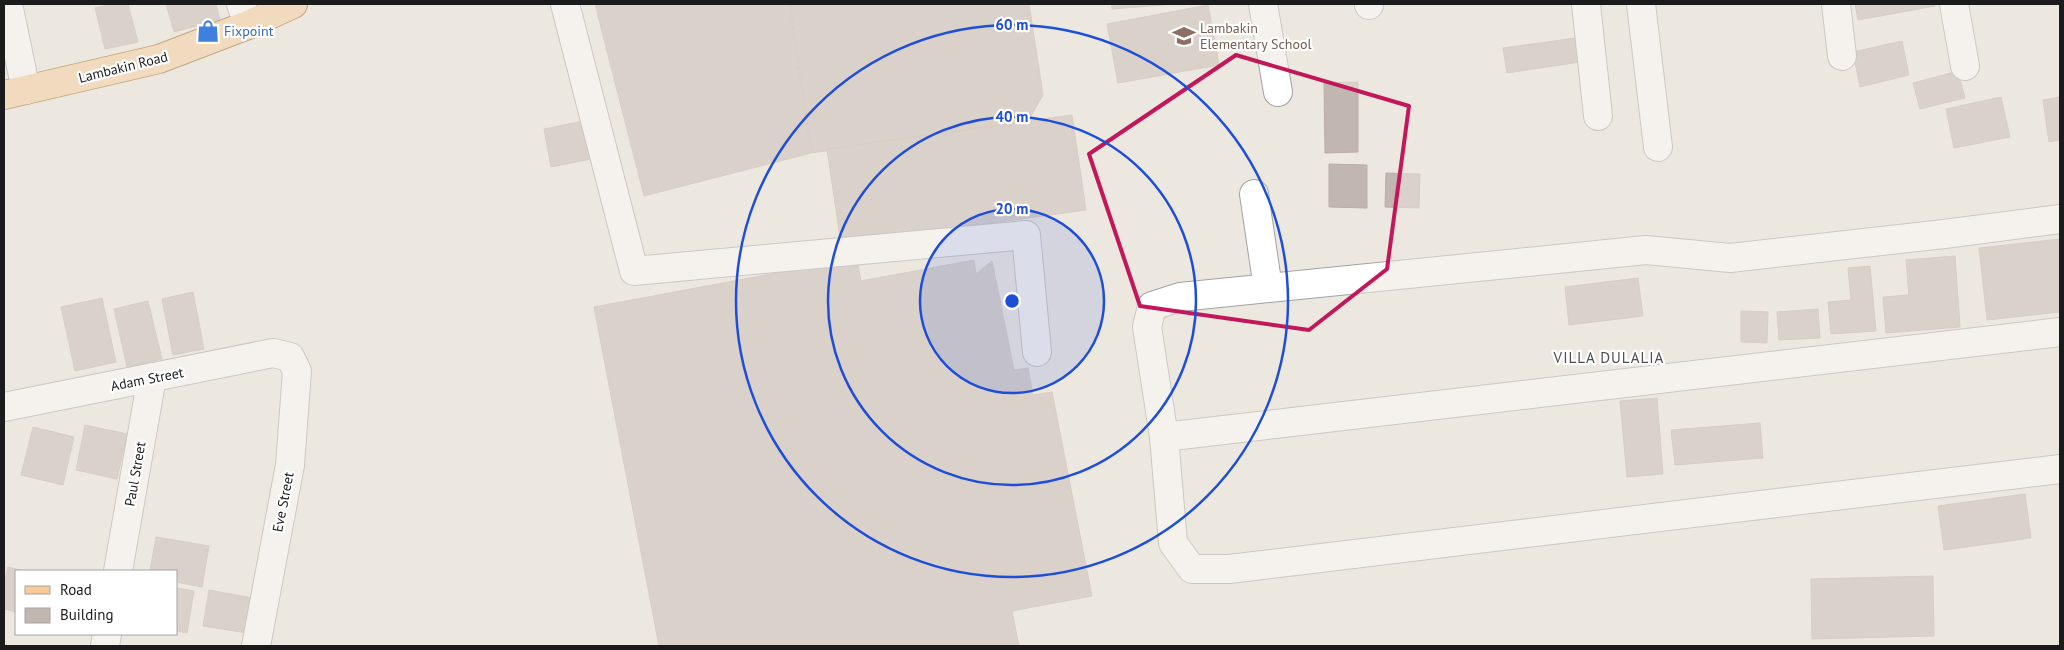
<svg xmlns="http://www.w3.org/2000/svg" width="2064" height="650" font-family="'PT Sans',sans-serif">
<rect width="100%" height="100%" fill="#ece8e0"/>
<!-- building -->
<g fill="#c1b7b0" stroke="#bdada3">
<path d="M 112,4 L 128,4 L 138,42 L 105,49 L 95,8 Z"/>
<path d="M 166,4 L 216,4 L 220,20 L 174,32 Z"/>
<path d="M 595,4 L 789,4 L 811,153 L 644,196 Z"/>
<path d="M 790,4 L 1029,4 L 1043,95 L 1028,121 L 812,153 Z"/>
<path d="M 1112,4 L 1175,4 L 1112,9 Z"/>
<path d="M 1855,4 L 1935,4 L 1935,6 L 1858,20 Z"/>
<path d="M 1208,5 L 1219,65 L 1118,83 L 1107,24 Z"/>
<path d="M 1576,38 L 1580,62 L 1507,73 L 1503,48 Z"/>
<path d="M 1902,41 L 1909,75 L 1860,87 L 1853,52 Z"/>
<path d="M 1958,71 L 1965,98 L 1920,109 L 1913,83 Z"/>
<path d="M 1358,82 L 1358,152 L 1325,153 L 1324,83 Z"/>
<path d="M 2001,97 L 2010,137 L 1954,148 L 1946,109 Z"/>
<path d="M 2060,97 L 2060,140 L 2049,142 L 2043,100 Z"/>
<path d="M 1072,115 L 1086,210 L 841,244 L 827,149 Z"/>
<path d="M 588,120 L 596,158 L 551,167 L 544,129 Z"/>
<path d="M 1329,164 L 1367,165 L 1367,208 L 1329,207 Z"/>
<path d="M 1386,173 L 1420,174 L 1419,208 L 1385,207 Z"/>
<path d="M 2060,239 L 2060,312 L 1987,320 L 1979,248 Z"/>
<path d="M 1955,256 L 1960,327 L 1886,333 L 1883,297 L 1909,295 L 1906,260 Z"/>
<path d="M 857,258 L 861,281 L 974,260 L 976,274 L 992,261 L 1014,370 L 1028,368 L 1033,395 L 1052,392 L 1092,596 L 1012,611 L 1019,646 L 659,646 L 594,307 Z"/>
<path d="M 1870,266 L 1876,331 L 1831,334 L 1828,302 L 1851,300 L 1848,268 Z"/>
<path d="M 1638,278 L 1643,316 L 1569,325 L 1565,287 Z"/>
<path d="M 193,292 L 204,349 L 173,355 L 162,299 Z"/>
<path d="M 102,298 L 116,362 L 75,371 L 61,307 Z"/>
<path d="M 148,301 L 162,359 L 127,367 L 114,309 Z"/>
<path d="M 1818,309 L 1820,338 L 1779,340 L 1777,312 Z"/>
<path d="M 1741,311 L 1768,312 L 1767,343 L 1741,342 Z"/>
<path d="M 1657,398 L 1663,474 L 1627,477 L 1620,401 Z"/>
<path d="M 1760,423 L 1763,458 L 1675,465 L 1671,430 Z"/>
<path d="M 85,425 L 127,434 L 117,479 L 76,470 Z"/>
<path d="M 33,427 L 74,437 L 63,485 L 21,475 Z"/>
<path d="M 2025,494 L 2031,538 L 1944,550 L 1938,506 Z"/>
<path d="M 156,537 L 209,546 L 202,587 L 176,582 L 176,571 L 150,571 Z"/>
<path d="M 8,567 L 24,571 L 16,571 L 16,612 L 4,609 L 4,583 Z"/>
<path d="M 1933,576 L 1934,636 L 1812,639 L 1811,579 Z"/>
<path d="M 176,588 L 194,591 L 187,633 L 176,631 Z"/>
<path d="M 209,590 L 253,598 L 247,633 L 203,626 Z"/>
</g>
<g fill="none" stroke-linecap="round" stroke-linejoin="round">
<defs>
<g id="minor">
<path d="M 8,4 L 26,90"/>
<path d="M 241,4 L 248,25"/>
<path d="M 565,4 L 634,271 L 1026,235 L 1037,352"/>
<path d="M 1263,4 L 1278,92"/>
<path d="M 1369,4 L 1369,5"/>
<path d="M 1586,4 L 1598,116"/>
<path d="M 1641,4 L 1658,147"/>
<path d="M 1836,4 L 1842,56"/>
<path d="M 1954,4 L 1965,66"/>
<path d="M 1254,194 L 1268,288"/>
<path d="M 2060,219 L 1944,234 L 1730,258 L 1646,250 L 1180,297 L 1152,306 L 1147,327 L 1164,437 L 1173,543 L 1192,569 L 1229,569 L 2060,469"/>
<path d="M 4,407 L 273,353 L 290,357 L 297,371 L 290,465 L 256,646"/>
<path d="M 1164,437 L 2060,332"/>
<path d="M 118,571 L 152,377"/>
<path d="M 105,646 L 107,634"/>
</g>
<path id="major" d="M 4,95 L 159,59 L 248,25 L 293,4"/>
</defs>
<!-- minor casing -->
<use href="#minor" stroke="#a2a2a2" stroke-width="30"/>
<!-- major casing -->
<use href="#major" stroke="#8e5903" stroke-width="30"/>
<!-- minor -->
<use href="#minor" stroke="#fff" stroke-width="28"/>
<!-- major -->
<use href="#major" stroke="#f9ca98" stroke-width="28"/>
</g>
<!-- marked area -->
<path d="M0 0H2064V650H0ZM 1236,55 L 1409,106 L 1387,269 L 1309,330 L 1140,306 L 1089,154 Z" fill="#ece8e0" fill-opacity=".55" fill-rule="evenodd"/>
<path fill="none" stroke="#c2185b" stroke-width="4" stroke-linejoin="round" d="M 1236,55 L 1409,106 L 1387,269 L 1309,330 L 1140,306 L 1089,154 Z"/>
<!-- distance rings -->
<circle cx="1012" cy="301" r="92" fill="#1d4ed8" fill-opacity=".12"/>
<g fill="none" stroke="#1d4ed8" stroke-width="2.5">
<circle cx="1012" cy="301" r="92"/>
<circle cx="1012" cy="301" r="184"/>
<circle cx="1012" cy="301" r="276"/>
</g>
<!-- icons -->
<defs>
<symbol id="shop-bare" viewBox="-9 -9 18 18"><path d="M-5-2.5h2.3a2.7 3.5 0 0 1 5.4 0H5L5.5 6h-11ZM-1.5-2.5h3a1.5 2.3 0 0 0-3 0Z" fill="#3f7fe0" stroke="#fff" stroke-width="2.5" paint-order="stroke"/></symbol>
<symbol id="school-bare" viewBox="-9 -9 18 18"><path d="M0-5L7-2L0 1L-7-2ZM-4 1L0 2.5L4 1V4Q0 6-4 4Z" fill="#8d6e63" stroke="#fff" stroke-width="2.5" paint-order="stroke"/></symbol>
</defs>
<g fill-rule="evenodd">
<use href="#shop-bare" x="192" y="15" width="32" height="32"/>
<use href="#school-bare" x="1168" y="20" width="32" height="32"/>
</g>
<g text-anchor="middle" stroke-width="4.5" stroke-linejoin="round" paint-order="stroke">
<!-- education labels -->
<g font-size="14" fill="#785e54" stroke="#fff" text-anchor="start">
<text x="1200" y="33">Lambakin<tspan x="1200" dy="16">Elementary School</tspan></text>
</g>
<!-- shop labels -->
<g font-size="14" fill="#366cbe" stroke="#fff" text-anchor="start">
<text x="224" y="36">Fixpoint</text>
</g>
<!-- street labels -->
<g font-size="14" fill="#1b1b1b" stroke="#fff">
<text transform="translate(123 67) rotate(-14)" y="5">Lambakin Road</text>
<text transform="translate(147 379) rotate(-11)" y="5">Adam Street</text>
<text transform="translate(135 474) rotate(-80)" y="5">Paul Street</text>
<text transform="translate(283 502) rotate(-79)" y="5">Eve Street</text>
</g>
<!-- neighbourhood labels -->
<g font-size="15" letter-spacing="1" fill="#4e4e4e" stroke="#fff">
<text x="1609" y="363">VILLA DULALIA</text>
</g>
</g>
<circle cx="1012" cy="301" r="8" fill="#1d4ed8" stroke="#fff" stroke-width="2.5"/>
<g font-size="15" text-anchor="middle" font-weight="bold" fill="#1d4ed8" stroke="#fff" stroke-width="4.5" stroke-linejoin="round" paint-order="stroke">
<text x="1012" y="30">60 m</text>
<text x="1012" y="122">40 m</text>
<text x="1012" y="214">20 m</text>
</g>
<!-- border -->
<rect width="2064" height="650" fill="none" stroke="#1b1b1b" stroke-width="10"/>
<!-- legend -->
<rect x="15" y="570" width="162" height="65" fill="#ffffff" stroke="#a4a4a4"/>
<rect x="25" y="586" width="25" height="8" fill="#f9ca98" stroke="#a4a4a4"/>
<text x="60" y="595" font-size="15" fill="#1b1b1b">Road</text>
<rect x="25" y="608" width="25" height="15" fill="#c1b7b0" stroke="#a4a4a4"/>
<text x="60" y="620" font-size="15" fill="#1b1b1b">Building</text>
</svg>
